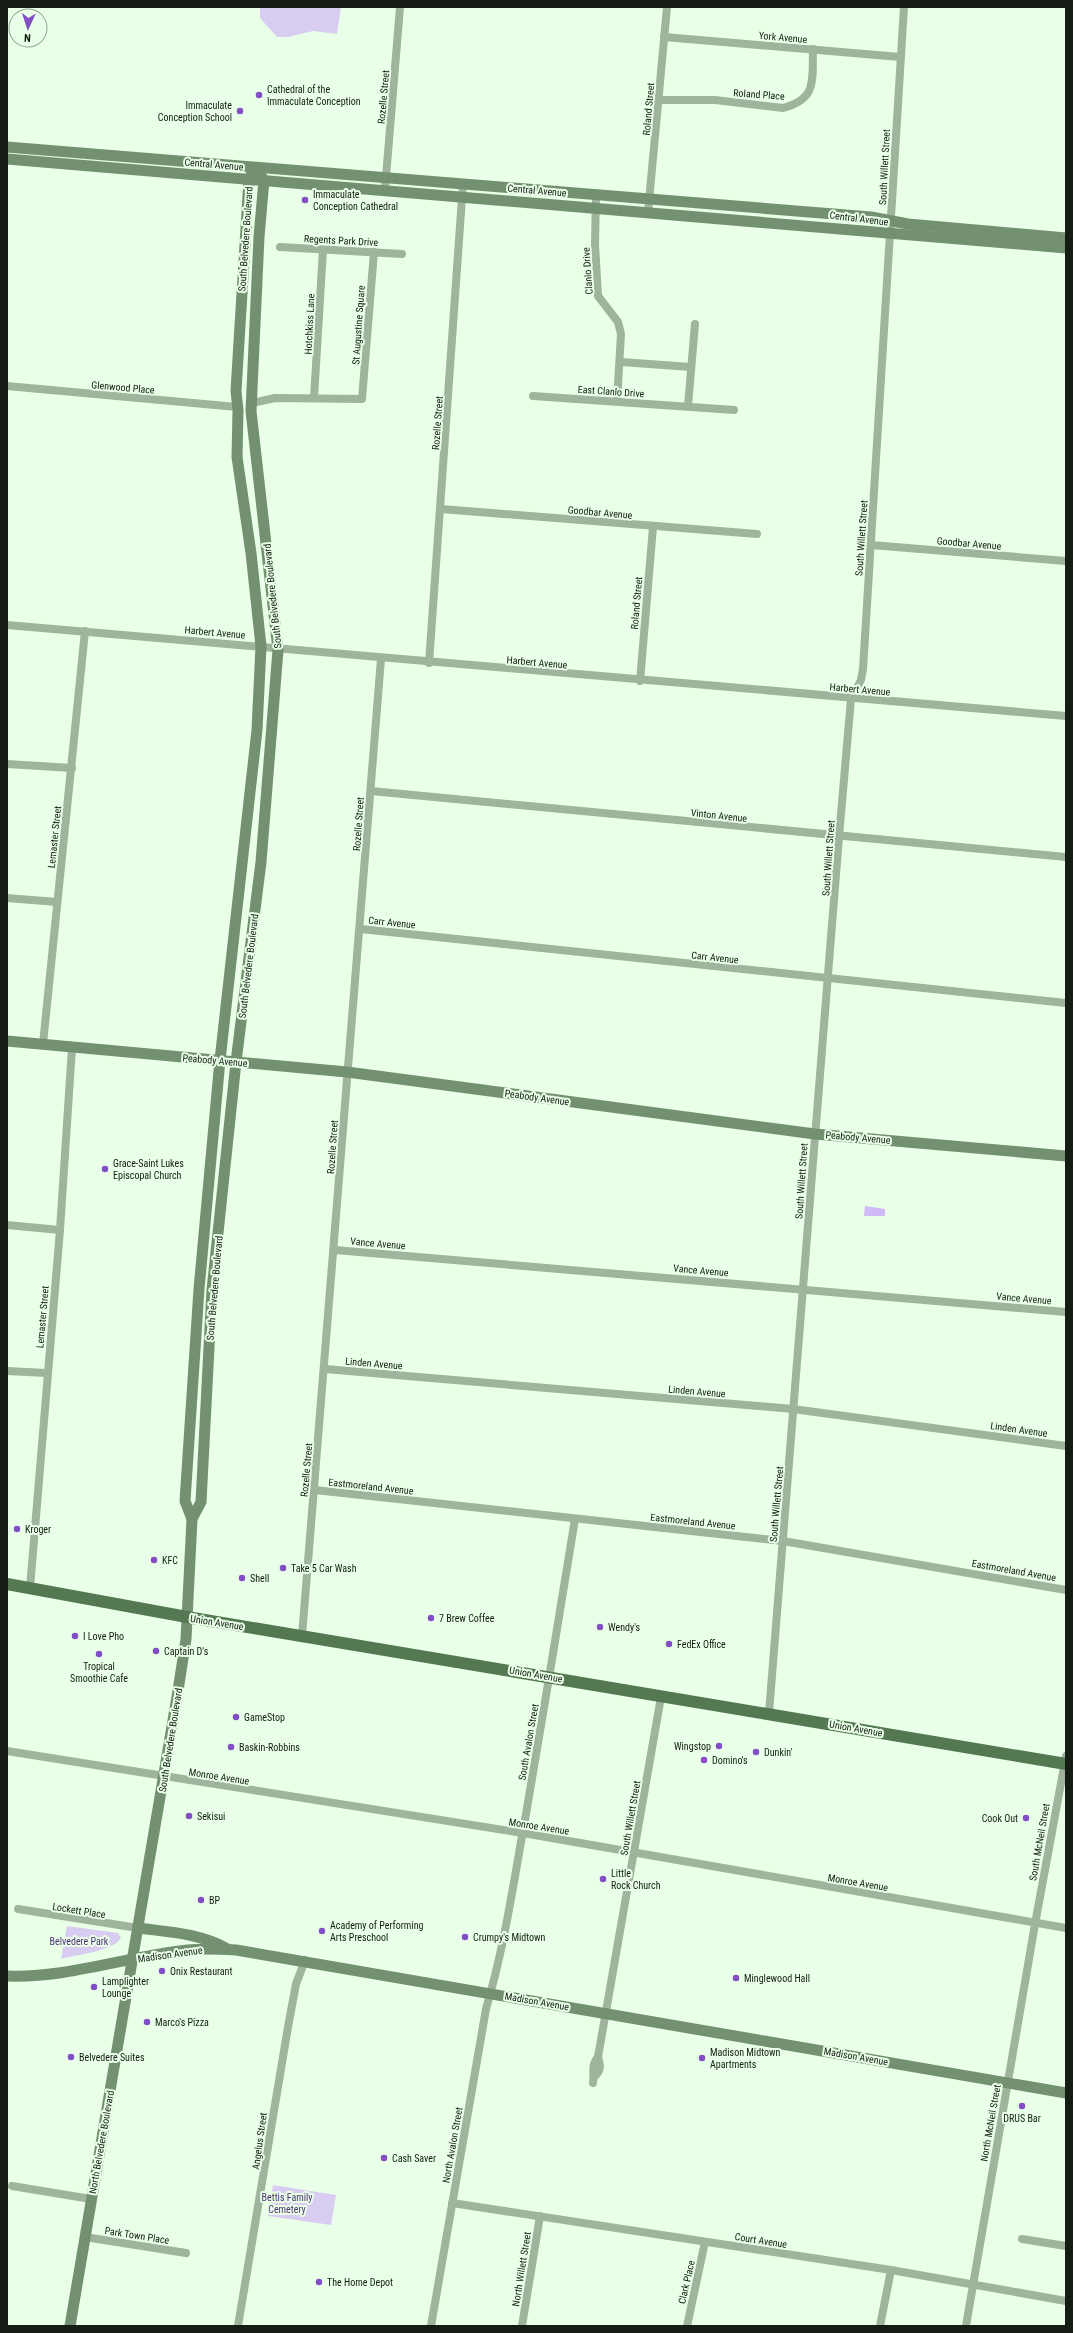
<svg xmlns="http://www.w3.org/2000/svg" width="1073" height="2333" font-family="'Roboto Condensed',sans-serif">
<rect width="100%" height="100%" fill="#e9ffe7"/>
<!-- green -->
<g fill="#d9ccf1">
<path d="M 260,7 L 341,7 L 337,34 L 313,31 L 288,37 L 277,37 L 260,18 Z"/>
<path d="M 67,1926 L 118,1933 L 121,1938 C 114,1951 75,1955 61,1959 Z"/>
<path d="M 273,2185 L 336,2195 L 331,2225 L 268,2216 Z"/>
</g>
<!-- water -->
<path fill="#cfbaf5" d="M 865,1206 L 885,1209 L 885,1216 L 864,1216 Z"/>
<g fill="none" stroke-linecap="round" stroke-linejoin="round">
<!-- street -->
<g stroke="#9fb39d" stroke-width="8">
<path d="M 664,37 L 900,57"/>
<path d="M 658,100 L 715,100 L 783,108 C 818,99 812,79 813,49"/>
<path d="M 385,189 L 400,7"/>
<path d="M 596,195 L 595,244 L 598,296 L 618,322 L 621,334 L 617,401"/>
<path d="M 648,212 L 667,7"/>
<path d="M 280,247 L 402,254"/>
<path d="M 621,362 L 691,367"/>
<path d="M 7,386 L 237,407"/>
<path d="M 533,396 L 734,410"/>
<path d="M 314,398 L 323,250"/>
<path d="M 252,403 L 275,398 L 362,399 L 374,252"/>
<path d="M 688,406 L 695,324"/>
<path d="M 441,509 L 757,534"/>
<path d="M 871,545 L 1066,561"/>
<path d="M 7,625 L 1066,716"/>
<path d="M 429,663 L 463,184"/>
<path d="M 640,681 L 653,527"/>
<path d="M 7,764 L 72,768"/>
<path d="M 371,791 L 1066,857"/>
<path d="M 7,898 L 57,902"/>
<path d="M 361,929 L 1066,1003"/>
<path d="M 43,1044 L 85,631"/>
<path d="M 7,1225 L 60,1230"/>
<path d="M 335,1250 L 1066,1312"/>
<path d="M 325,1369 L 793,1409 L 1066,1446"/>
<path d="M 7,1371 L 47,1373"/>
<path d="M 315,1490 L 783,1541 L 1066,1590"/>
<path d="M 30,1588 L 60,1230 L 72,1048"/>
<path d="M 302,1636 C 331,1311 355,985 381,659"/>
<path d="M 769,1713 L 839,837 L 851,699 L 861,680 L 863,669 L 904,7"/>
<path d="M 7,1751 L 523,1833 L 1066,1928"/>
<path d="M 18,1909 L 138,1928"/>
<path d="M 594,2077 C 601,2071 601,2066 598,2057 L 661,1697"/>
<path d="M 593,2083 C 595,2073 590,2066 598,2057"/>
<path d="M 12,2186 L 91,2199"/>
<path d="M 452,2203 L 891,2270 L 1066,2301"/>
<path d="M 85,2237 L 186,2253"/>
<path d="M 1022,2239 L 1066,2246"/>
<path d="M 238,2326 L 288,2027 L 296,1984 L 305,1960"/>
<path d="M 431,2326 L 486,2009 C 505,1945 514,1879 526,1814 C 543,1716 559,1617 575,1519"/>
<path d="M 522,2326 L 540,2216"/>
<path d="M 687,2326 L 705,2242"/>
<path d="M 880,2326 L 891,2270"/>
<path d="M 966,2326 L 1035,1924 L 1066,1756"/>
</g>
<!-- secondary -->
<g stroke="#739171" stroke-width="11">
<path d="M 7,147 L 871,217 L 908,224 L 1066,238"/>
<path d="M 7,159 L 1066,248"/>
<path d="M 7,1041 L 347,1072 L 815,1134 L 1066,1156"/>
<path d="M 192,1519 L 201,1502 L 212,1290 L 236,1062 L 261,862 L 278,650 L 251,411 L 259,237 L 264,180 L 255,168"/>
<path d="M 138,1928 C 168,1932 198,1933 226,1948"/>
<path d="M 7,1976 C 63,1978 117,1960 172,1952 C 194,1948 215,1949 236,1950 L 1066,2093"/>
<path d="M 70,2326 L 177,1697 L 186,1639 L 192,1519 L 185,1501 L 199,1289 L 220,1060 L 257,730 L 261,646 L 251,553 L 237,457 L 238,410 L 236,391 L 249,179 L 255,168"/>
</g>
<!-- primary -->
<path stroke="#547952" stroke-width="12" d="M 7,1584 L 187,1617 L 1066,1764"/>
</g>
<!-- markers -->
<g fill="#824dc5" stroke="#e9ffe7" stroke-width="1.5">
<circle cx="259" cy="95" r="4"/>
<circle cx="240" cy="111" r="4"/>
<circle cx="305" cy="200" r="4"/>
<circle cx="105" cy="1169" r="4"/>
<circle cx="17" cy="1529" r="4"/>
<circle cx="154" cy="1560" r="4"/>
<circle cx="283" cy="1568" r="4"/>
<circle cx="242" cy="1578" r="4"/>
<circle cx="431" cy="1618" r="4"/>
<circle cx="600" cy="1627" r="4"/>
<circle cx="75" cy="1636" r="4"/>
<circle cx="669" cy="1644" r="4"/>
<circle cx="156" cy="1651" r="4"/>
<circle cx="99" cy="1654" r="4"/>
<circle cx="236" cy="1717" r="4"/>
<circle cx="719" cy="1746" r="4"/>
<circle cx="231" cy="1747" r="4"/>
<circle cx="756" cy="1752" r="4"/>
<circle cx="704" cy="1760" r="4"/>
<circle cx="189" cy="1816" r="4"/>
<circle cx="1026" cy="1818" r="4"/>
<circle cx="603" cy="1879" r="4"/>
<circle cx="201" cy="1900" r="4"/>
<circle cx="322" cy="1931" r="4"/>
<circle cx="465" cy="1937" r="4"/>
<circle cx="162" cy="1971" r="4"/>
<circle cx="736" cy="1978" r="4"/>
<circle cx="94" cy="1987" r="4"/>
<circle cx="147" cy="2022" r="4"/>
<circle cx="71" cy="2057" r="4"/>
<circle cx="702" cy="2058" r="4"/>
<circle cx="1022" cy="2106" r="4"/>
<circle cx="384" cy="2158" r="4"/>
<circle cx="319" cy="2282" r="4"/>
</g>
<g text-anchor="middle" stroke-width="4" stroke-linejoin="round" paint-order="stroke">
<!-- street labels -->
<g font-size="10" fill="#141c14" stroke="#e9ffe7">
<text transform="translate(783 37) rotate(5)" y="4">York Avenue</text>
<text transform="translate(759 94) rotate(4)" y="4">Roland Place</text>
<text transform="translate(383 97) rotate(-85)" y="4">Rozelle Street</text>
<text transform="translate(648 109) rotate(-85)" y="4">Roland Street</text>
<text transform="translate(214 164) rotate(5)" y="4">Central Avenue</text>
<text transform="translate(884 167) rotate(-87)" y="4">South Willett Street</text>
<text transform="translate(537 190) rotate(5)" y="4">Central Avenue</text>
<text transform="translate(859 218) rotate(7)" y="4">Central Avenue</text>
<text transform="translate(245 239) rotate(-86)" y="4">South Belvedere Boulevard</text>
<text transform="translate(341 240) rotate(3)" y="4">Regents Park Drive</text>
<text transform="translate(587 271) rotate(-94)" y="4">Clanlo Drive</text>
<text transform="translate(309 324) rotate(-87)" y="4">Hotchkiss Lane</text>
<text transform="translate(358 325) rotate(-86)" y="4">St Augustine Square</text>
<text transform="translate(123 387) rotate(5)" y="4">Glenwood Place</text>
<text transform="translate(611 391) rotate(4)" y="4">East Clanlo Drive</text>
<text transform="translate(437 423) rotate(-86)" y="4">Rozelle Street</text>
<text transform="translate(600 512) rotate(5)" y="4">Goodbar Avenue</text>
<text transform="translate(861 538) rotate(-86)" y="4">South Willett Street</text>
<text transform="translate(969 543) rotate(5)" y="4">Goodbar Avenue</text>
<text transform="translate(272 596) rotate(-96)" y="4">South Belvedere Boulevard</text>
<text transform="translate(636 603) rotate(-85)" y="4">Roland Street</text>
<text transform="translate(215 632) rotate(5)" y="4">Harbert Avenue</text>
<text transform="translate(537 662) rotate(5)" y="4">Harbert Avenue</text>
<text transform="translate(860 689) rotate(5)" y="4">Harbert Avenue</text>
<text transform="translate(719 815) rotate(6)" y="4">Vinton Avenue</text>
<text transform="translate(358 824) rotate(-86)" y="4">Rozelle Street</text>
<text transform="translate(54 837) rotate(-84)" y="4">Lemaster Street</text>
<text transform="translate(828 858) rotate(-86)" y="4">South Willett Street</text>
<text transform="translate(392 922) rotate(6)" y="4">Carr Avenue</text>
<text transform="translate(715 957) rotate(6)" y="4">Carr Avenue</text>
<text transform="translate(248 966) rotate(-83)" y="4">South Belvedere Boulevard</text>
<text transform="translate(215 1060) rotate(5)" y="4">Peabody Avenue</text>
<text transform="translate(537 1097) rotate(8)" y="4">Peabody Avenue</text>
<text transform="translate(858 1137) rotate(5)" y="4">Peabody Avenue</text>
<text transform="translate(332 1147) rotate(-86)" y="4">Rozelle Street</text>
<text transform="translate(801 1181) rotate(-86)" y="4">South Willett Street</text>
<text transform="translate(378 1243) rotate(5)" y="4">Vance Avenue</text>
<text transform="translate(701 1270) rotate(5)" y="4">Vance Avenue</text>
<text transform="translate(214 1288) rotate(-85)" y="4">South Belvedere Boulevard</text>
<text transform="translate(1024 1298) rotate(5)" y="4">Vance Avenue</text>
<text transform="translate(42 1317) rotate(-85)" y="4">Lemaster Street</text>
<text transform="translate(374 1363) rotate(5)" y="4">Linden Avenue</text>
<text transform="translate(697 1391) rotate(5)" y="4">Linden Avenue</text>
<text transform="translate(1019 1429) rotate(8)" y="4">Linden Avenue</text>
<text transform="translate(306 1470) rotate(-85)" y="4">Rozelle Street</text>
<text transform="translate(371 1486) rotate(6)" y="4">Eastmoreland Avenue</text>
<text transform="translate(776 1504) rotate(-85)" y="4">South Willett Street</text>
<text transform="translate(693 1521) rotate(6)" y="4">Eastmoreland Avenue</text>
<text transform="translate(1014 1570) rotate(10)" y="4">Eastmoreland Avenue</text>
<text transform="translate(217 1622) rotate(9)" y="4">Union Avenue</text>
<text transform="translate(536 1674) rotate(10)" y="4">Union Avenue</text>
<text transform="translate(856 1728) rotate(10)" y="4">Union Avenue</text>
<text transform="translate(170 1740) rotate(-81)" y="4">South Belvedere Boulevard</text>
<text transform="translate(528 1742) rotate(-80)" y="4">South Avalon Street</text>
<text transform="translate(219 1776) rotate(9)" y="4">Monroe Avenue</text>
<text transform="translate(630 1818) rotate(-80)" y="4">South Willett Street</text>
<text transform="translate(539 1826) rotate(9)" y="4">Monroe Avenue</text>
<text transform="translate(1039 1842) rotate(-80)" y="4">South McNeil Street</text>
<text transform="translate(858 1882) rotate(10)" y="4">Monroe Avenue</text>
<text transform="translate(79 1910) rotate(9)" y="4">Lockett Place</text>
<text transform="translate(170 1954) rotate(-8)" y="4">Madison Avenue</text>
<text transform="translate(537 2001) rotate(10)" y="4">Madison Avenue</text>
<text transform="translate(856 2056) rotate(10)" y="4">Madison Avenue</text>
<text transform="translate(990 2123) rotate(-80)" y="4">North McNeil Street</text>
<text transform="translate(259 2141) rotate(-82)" y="4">Angelus Street</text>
<text transform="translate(101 2142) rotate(-80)" y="4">North Belvedere Boulevard</text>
<text transform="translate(452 2145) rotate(-80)" y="4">North Avalon Street</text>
<text transform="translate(137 2235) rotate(9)" y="4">Park Town Place</text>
<text transform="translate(761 2240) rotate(9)" y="4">Court Avenue</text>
<text transform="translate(521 2269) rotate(-81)" y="4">North Willett Street</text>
<text transform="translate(686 2282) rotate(-77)" y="4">Clark Place</text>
</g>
<!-- poi labels -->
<g font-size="10" fill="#141c14" stroke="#e9ffe7" text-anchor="start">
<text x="267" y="93">Cathedral of the<tspan x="267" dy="12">Immaculate Conception</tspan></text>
<text x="232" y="109" text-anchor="end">Immaculate<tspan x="232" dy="12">Conception School</tspan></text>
<text x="313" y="198">Immaculate<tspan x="313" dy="12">Conception Cathedral</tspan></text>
<text x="113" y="1167">Grace-Saint Lukes<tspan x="113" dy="12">Episcopal Church</tspan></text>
<text x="25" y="1533">Kroger</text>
<text x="162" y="1564">KFC</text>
<text x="291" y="1572">Take 5 Car Wash</text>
<text x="250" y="1582">Shell</text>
<text x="439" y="1622">7 Brew Coffee</text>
<text x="608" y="1631">Wendy's</text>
<text x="83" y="1640">I Love Pho</text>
<text x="677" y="1648">FedEx Office</text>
<text x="164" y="1655">Captain D's</text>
<text x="99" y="1670" text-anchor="middle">Tropical<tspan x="99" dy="12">Smoothie Cafe</tspan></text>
<text x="244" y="1721">GameStop</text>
<text x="711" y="1750" text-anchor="end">Wingstop</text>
<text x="239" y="1751">Baskin-Robbins</text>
<text x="764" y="1756">Dunkin'</text>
<text x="712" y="1764">Domino's</text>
<text x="197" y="1820">Sekisui</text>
<text x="1018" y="1822" text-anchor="end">Cook Out</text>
<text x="611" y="1877">Little<tspan x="611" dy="12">Rock Church</tspan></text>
<text x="209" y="1904">BP</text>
<text x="330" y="1929">Academy of Performing<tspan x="330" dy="12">Arts Preschool</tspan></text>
<text x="473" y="1941">Crumpy's Midtown</text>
<text x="170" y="1975">Onix Restaurant</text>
<text x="744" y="1982">Minglewood Hall</text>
<text x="102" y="1985">Lamplighter<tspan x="102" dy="12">Lounge</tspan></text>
<text x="155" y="2026">Marco's Pizza</text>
<text x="710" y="2056">Madison Midtown<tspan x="710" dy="12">Apartments</tspan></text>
<text x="79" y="2061">Belvedere Suites</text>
<text x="1022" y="2122" text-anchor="middle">DRUS Bar</text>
<text x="392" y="2162">Cash Saver</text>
<text x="327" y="2286">The Home Depot</text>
</g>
<!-- park labels -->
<g font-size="10" fill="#4f3176" stroke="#e9ffe7">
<text x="79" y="1945">Belvedere Park</text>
<text x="287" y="2201">Bettis Family<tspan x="287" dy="12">Cemetery</tspan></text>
</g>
</g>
<!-- border -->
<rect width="1073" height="2333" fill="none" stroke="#141c14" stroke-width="16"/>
<!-- north arrow -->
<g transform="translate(28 28) rotate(183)"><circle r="19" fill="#e9ffe7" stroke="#94a493"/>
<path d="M0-3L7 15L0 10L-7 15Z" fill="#824dc5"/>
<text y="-6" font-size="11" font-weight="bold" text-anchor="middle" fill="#141c14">N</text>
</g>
</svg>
